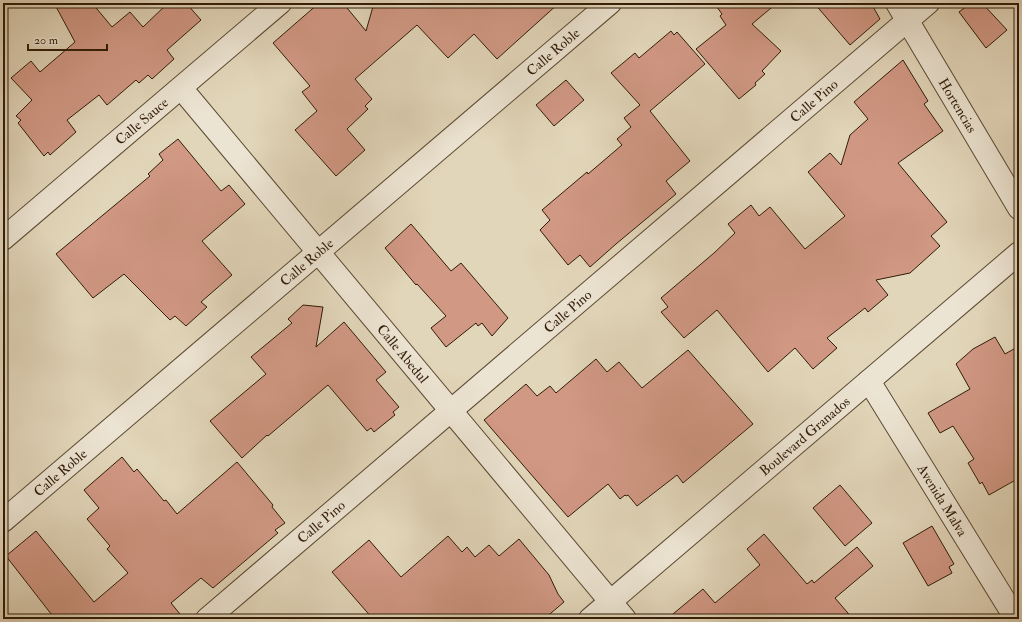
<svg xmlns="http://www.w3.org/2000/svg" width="1022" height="622" font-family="'IM FELL Double Pica',serif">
<rect width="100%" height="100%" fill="#e2d6ba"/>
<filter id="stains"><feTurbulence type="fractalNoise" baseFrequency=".005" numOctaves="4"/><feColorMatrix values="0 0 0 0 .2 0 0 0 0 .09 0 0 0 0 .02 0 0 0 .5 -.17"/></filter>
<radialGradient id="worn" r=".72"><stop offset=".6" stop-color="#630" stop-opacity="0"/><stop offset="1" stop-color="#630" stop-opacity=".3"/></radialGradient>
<!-- building -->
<g fill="#d19884" stroke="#301c08">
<path d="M 54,3 L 92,3 L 112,27 L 130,12 L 143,27 L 168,3 L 186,3 L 201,20 L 167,50 L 174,59 L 152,79 L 148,75 L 139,83 L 136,80 L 107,105 L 99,95 L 67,120 L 76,132 L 50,155 L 48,152 L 44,156 L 18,123 L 21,120 L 16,116 L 32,100 L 11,78 L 31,61 L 40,72 L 75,42 Z"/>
<path d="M 319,3 L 343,3 L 366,31 L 374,3 L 559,3 L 497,59 L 474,34 L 448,58 L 417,25 L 355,79 L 372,99 L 365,106 L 368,109 L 347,129 L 365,150 L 336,176 L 295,130 L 317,111 L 302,92 L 310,86 L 273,43 Z"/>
<path d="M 714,3 L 777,3 L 752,24 L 781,51 L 762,71 L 765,74 L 755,83 L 756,85 L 739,99 L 696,49 L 726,25 L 720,16 L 722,14 Z"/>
<path d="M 814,3 L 871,3 L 880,19 L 850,45 Z"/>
<path d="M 971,3 L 982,3 L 1007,30 L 986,48 L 959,12 Z"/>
<path d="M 671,31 L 674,35 L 677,32 L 705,64 L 650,111 L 690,161 L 666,181 L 676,194 L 616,244 L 590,267 L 580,255 L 568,265 L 540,230 L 550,220 L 542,210 L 587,172 L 588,174 L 622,145 L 617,139 L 631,127 L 624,118 L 640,105 L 611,73 L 635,53 L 639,58 Z"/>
<path d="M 903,60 L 928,101 L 924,104 L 943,131 L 898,163 L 947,222 L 931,236 L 940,246 L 910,273 L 876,280 L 888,295 L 868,312 L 865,308 L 827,338 L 837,348 L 813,369 L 795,348 L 768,372 L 717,310 L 684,338 L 661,312 L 668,307 L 661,298 L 714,253 L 735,233 L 728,224 L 751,205 L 759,216 L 770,207 L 805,249 L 845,216 L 808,172 L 830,153 L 841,165 L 850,135 L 868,119 L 854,102 Z"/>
<path d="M 566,80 L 584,100 L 554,126 L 536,105 Z"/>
<path d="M 178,139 L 221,191 L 229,185 L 245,204 L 202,241 L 232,275 L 201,302 L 207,307 L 186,326 L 175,316 L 170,320 L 124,274 L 93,298 L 56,254 L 150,176 L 148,174 L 163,160 L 159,154 Z"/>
<path d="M 411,224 L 451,271 L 461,263 L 508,318 L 492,336 L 482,323 L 478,326 L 476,323 L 446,347 L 431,328 L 446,316 L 417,284 L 416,285 L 385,248 Z"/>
<path d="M 303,305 L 323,307 L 316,347 L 344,322 L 386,372 L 376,380 L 399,407 L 393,412 L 395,415 L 374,432 L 371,428 L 367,431 L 328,385 L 268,436 L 267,435 L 242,458 L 210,421 L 266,374 L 251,357 L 292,323 L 288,319 Z"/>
<path d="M 995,337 L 1005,354 L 1019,346 L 1019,478 L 989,495 L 982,482 L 980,484 L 968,463 L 974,459 L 953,426 L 940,433 L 928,413 L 970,389 L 956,364 L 973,349 Z"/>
<path d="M 688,350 L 753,424 L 683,483 L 677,475 L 637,506 L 628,495 L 626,496 L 625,495 L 620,499 L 608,484 L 568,517 L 484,420 L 526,384 L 537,396 L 550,386 L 556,393 L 596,359 L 607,372 L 619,362 L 642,388 Z"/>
<path d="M 122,457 L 134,472 L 137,469 L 164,501 L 166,500 L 177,514 L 237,462 L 273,505 L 272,507 L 285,523 L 275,530 L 278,533 L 213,588 L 201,578 L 171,603 L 184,619 L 55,619 L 6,556 L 36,531 L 94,602 L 128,573 L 107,549 L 110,546 L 87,519 L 99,508 L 84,490 Z"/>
<path d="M 840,485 L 872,523 L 845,546 L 813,508 Z"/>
<path d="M 932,526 L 954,564 L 949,567 L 952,573 L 928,586 L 903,543 Z"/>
<path d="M 764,534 L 807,584 L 812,580 L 814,583 L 857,547 L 873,566 L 835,598 L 853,619 L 667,619 L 703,589 L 715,603 L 760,565 L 747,549 Z"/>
<path d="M 448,536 L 462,552 L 467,547 L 475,557 L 489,545 L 499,556 L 519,539 L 549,575 L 558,594 L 564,602 L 544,619 L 373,619 L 332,572 L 369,540 L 401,577 Z"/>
</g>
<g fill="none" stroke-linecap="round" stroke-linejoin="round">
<defs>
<g id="street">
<path id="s1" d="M 897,3 L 1019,208"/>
<path id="s2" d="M 181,88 L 625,619"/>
<path id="s3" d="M 3,239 L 280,3"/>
<path id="s4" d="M 869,381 L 1016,619"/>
<path id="s5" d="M 3,521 L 610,3"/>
<path id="s6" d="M 207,619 L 928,3"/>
<path id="s7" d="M 590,619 L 1019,253"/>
</g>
</defs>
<!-- street casing -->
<use href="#street" stroke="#5c4a34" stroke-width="24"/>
<!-- street -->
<use href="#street" stroke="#ece4d2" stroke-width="22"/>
</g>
<g text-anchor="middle" stroke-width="3" stroke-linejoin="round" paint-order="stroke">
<!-- street labels -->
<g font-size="14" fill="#301c08" stroke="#ece4d2">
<text dy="5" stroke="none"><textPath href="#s5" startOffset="723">Calle Roble</textPath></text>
<text dy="5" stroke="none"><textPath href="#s6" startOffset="798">Calle Pino</textPath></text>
<text dy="5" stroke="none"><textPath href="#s1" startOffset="119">Hortencias</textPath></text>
<text dy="5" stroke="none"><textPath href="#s3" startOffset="182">Calle Sauce</textPath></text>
<text dy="5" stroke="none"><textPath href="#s5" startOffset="399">Calle Roble</textPath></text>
<text dy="5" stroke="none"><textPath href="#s6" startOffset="474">Calle Pino</textPath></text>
<text dy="5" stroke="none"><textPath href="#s2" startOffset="346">Calle Abedul</textPath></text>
<text dy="5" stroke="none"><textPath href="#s7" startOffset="282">Boulevard Granados</textPath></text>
<text dy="5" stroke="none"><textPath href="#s5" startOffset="75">Calle Roble</textPath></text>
<text dy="5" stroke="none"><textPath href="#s4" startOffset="140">Avenida Malva</textPath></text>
<text dy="5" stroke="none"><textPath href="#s6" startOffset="150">Calle Pino</textPath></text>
</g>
</g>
<!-- margin -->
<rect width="1022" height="622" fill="none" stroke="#e2d6ba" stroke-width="16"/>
<rect x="4" y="4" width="1014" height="614" fill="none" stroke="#301c08" stroke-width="2"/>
<rect x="8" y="8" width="1006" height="606" fill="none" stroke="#301c08"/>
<!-- scale -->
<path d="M28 44v6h79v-6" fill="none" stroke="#301c08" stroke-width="2"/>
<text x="34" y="44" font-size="12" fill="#301c08" stroke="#ece4d2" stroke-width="3" paint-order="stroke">20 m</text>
<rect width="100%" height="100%" filter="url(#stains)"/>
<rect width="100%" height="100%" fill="url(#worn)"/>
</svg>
